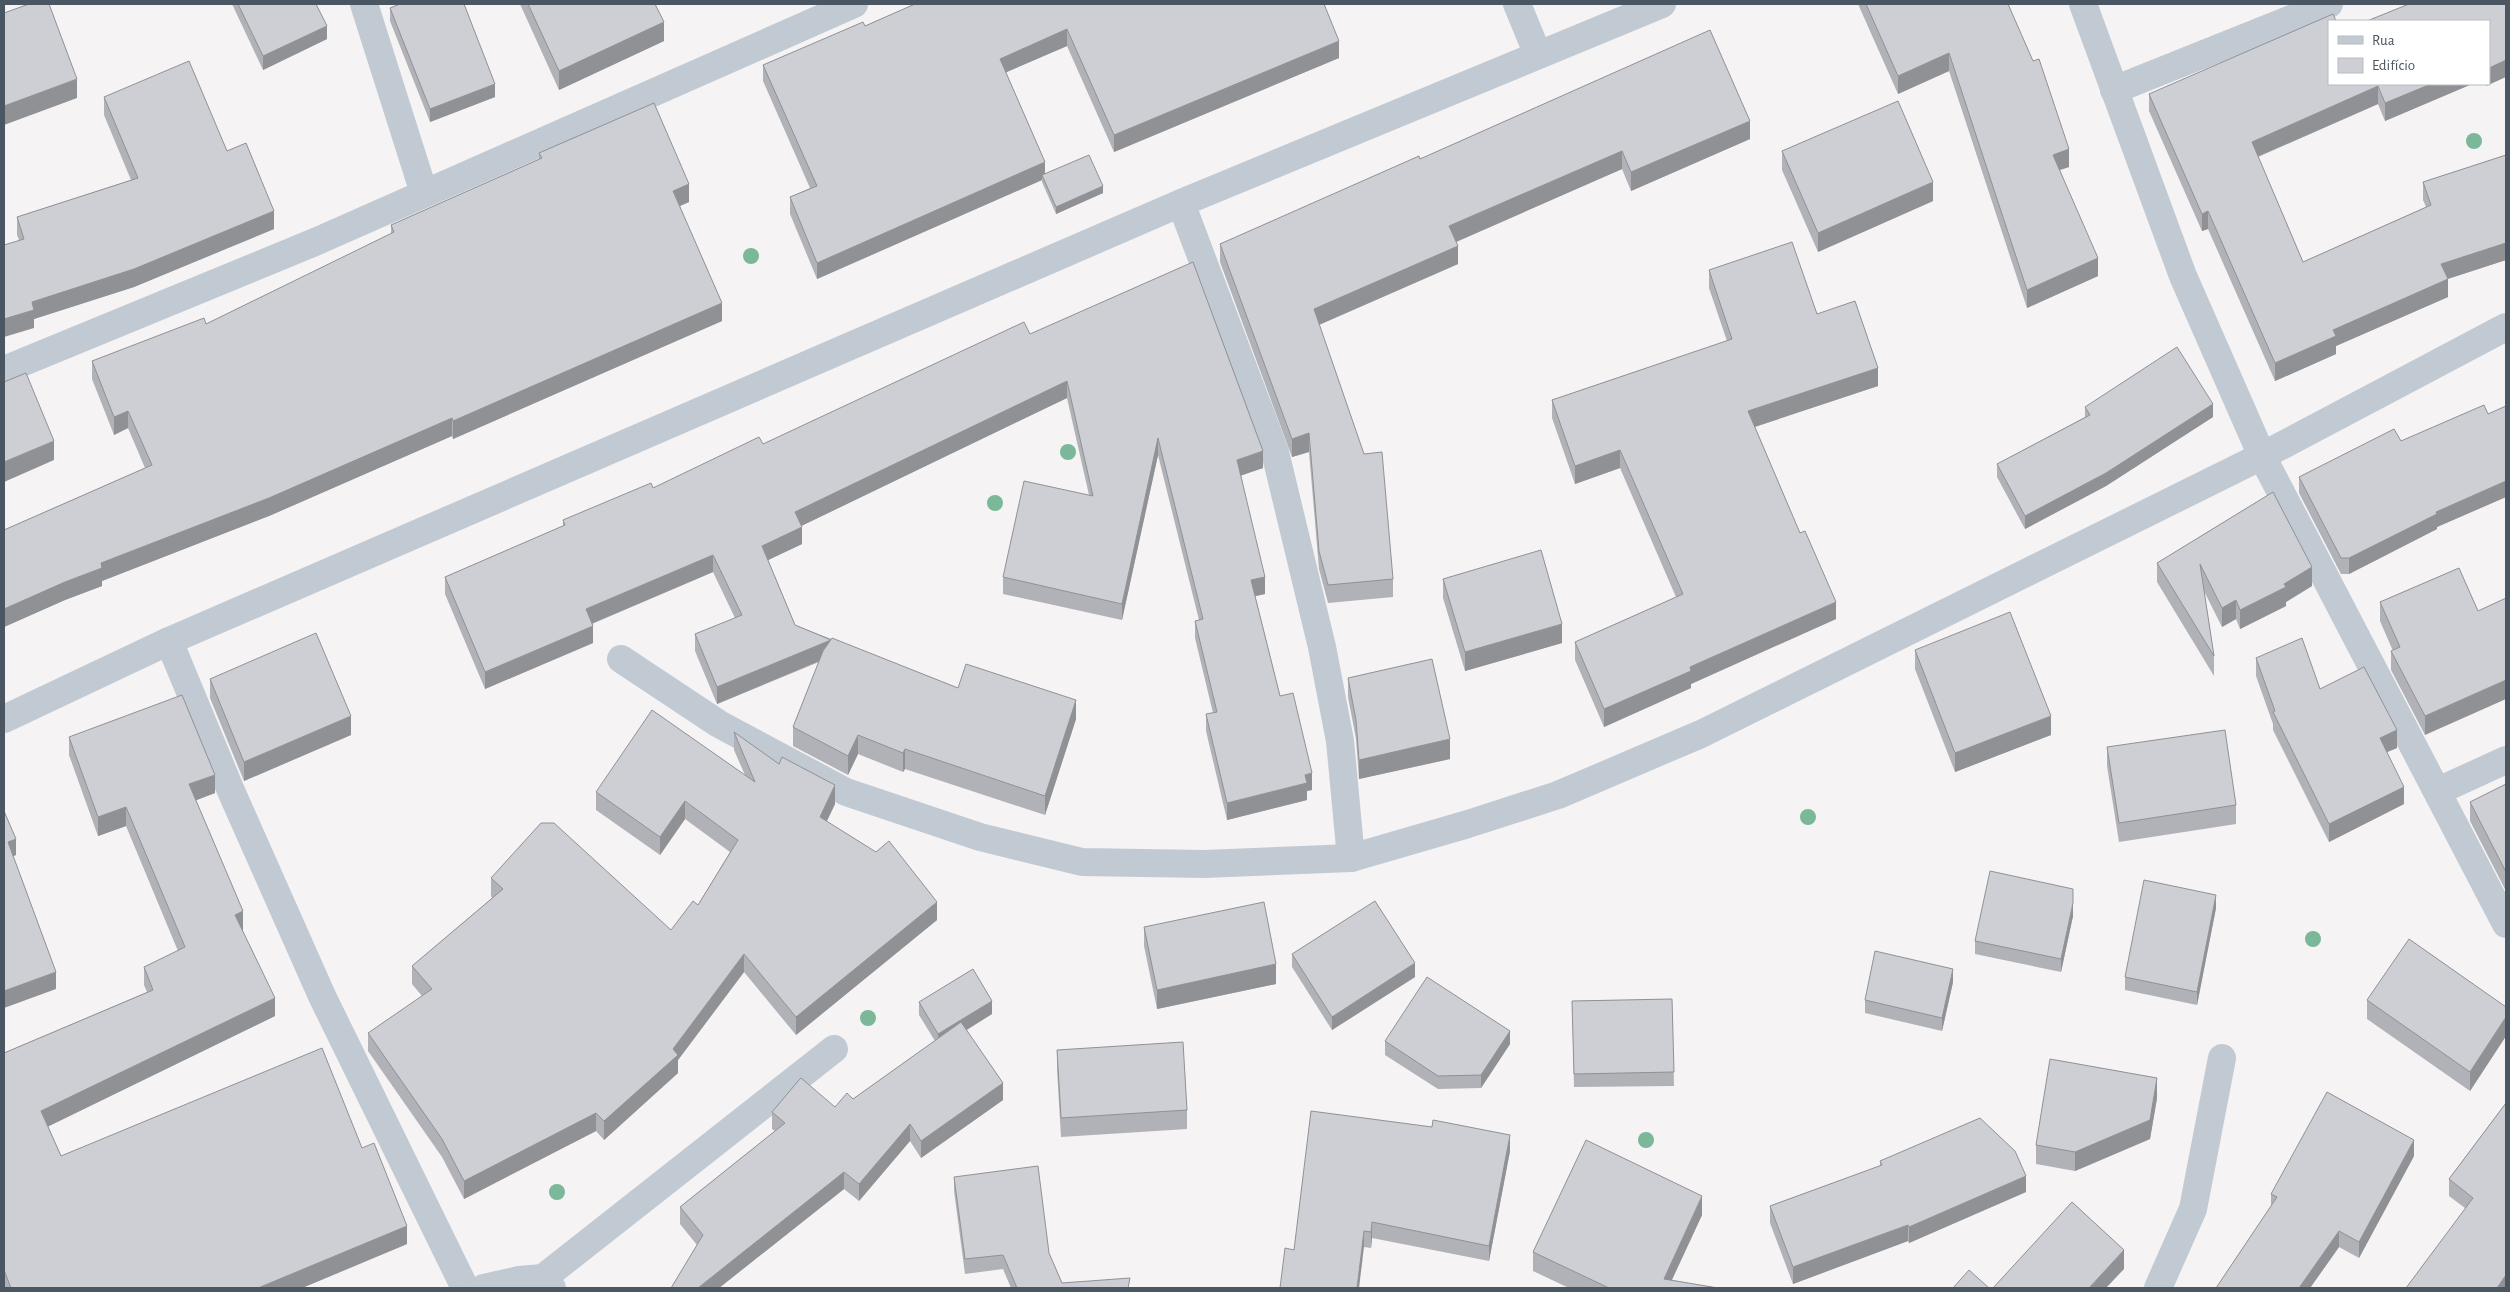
<svg xmlns="http://www.w3.org/2000/svg" width="2510" height="1292" font-family="'Alegreya Sans',sans-serif">
<rect width="100%" height="100%" fill="#f5f3f3"/>
<g fill="none" stroke-linecap="round" stroke-linejoin="round">
<!-- minor -->
<g stroke="#c1cad2" stroke-width="28">
<path d="M 364,4 L 424,193"/>
<path d="M 1517,4 L 1538,55"/>
<path d="M 2083,4 L 2183,276 L 2262,456 L 2506,924"/>
<path d="M 2114,90 L 2329,4"/>
<path d="M 1181,203 L 1275,452 L 1322,647 L 1340,741 L 1351,858"/>
<path d="M 4,370 L 315,242 L 854,4"/>
<path d="M 169,641 L 231,791 L 322,996 L 465,1288"/>
<path d="M 621,659 L 719,724 L 846,792 L 980,837 L 1082,862 L 1204,864 L 1351,858 L 1468,824 L 1558,795 L 1701,734 L 2262,456 L 2506,327"/>
<path d="M 4,719 L 169,641 L 1181,203 L 1662,4"/>
<path d="M 2438,791 L 2506,760"/>
<path d="M 543,1278 L 834,1049"/>
<path d="M 484,1288 L 519,1280 L 543,1278 L 552,1288"/>
<path d="M 2158,1288 L 2193,1209 L 2222,1058"/>
</g>
</g>
<!-- trees -->
<g fill="#7bb799">
<circle cx="2474" cy="141" r="8"/>
<circle cx="751" cy="256" r="8"/>
<circle cx="1068" cy="452" r="8"/>
<circle cx="995" cy="503" r="8"/>
<circle cx="1808" cy="817" r="8"/>
<circle cx="2313" cy="939" r="8"/>
<circle cx="868" cy="1018" r="8"/>
<circle cx="1646" cy="1140" r="8"/>
<circle cx="557" cy="1192" r="8"/>
</g>
<!-- wall -->
<g fill="#b0b2b7">
<path d="M 232,4 L 316,4 L 327,39 L 263,70 Z"/>
<path d="M 520,4 L 655,4 L 664,41 L 559,90 Z"/>
<path d="M 915,4 L 1339,58 L 1114,152 L 1067,46 L 1006,72 L 1045,174 L 1103,193 L 1056,214 L 1042,182 L 1042,180 L 817,279 L 790,214 L 790,197 L 810,188 L 763,81 L 763,65 L 865,26 Z"/>
<path d="M 1858,4 L 2008,4 L 2069,167 L 2060,170 L 2098,276 L 2027,308 L 1949,71 L 1898,94 Z"/>
<path d="M 390,8 L 495,97 L 430,122 L 390,21 Z"/>
<path d="M 2329,84 L 2472,84 L 2385,121 L 2378,104 L 2258,157 L 2303,262 L 2426,207 L 2423,200 L 2423,182 L 2506,155 L 2506,260 L 2448,279 L 2448,297 L 2336,346 L 2336,354 L 2275,381 L 2208,229 L 2202,231 L 2149,111 L 2149,94 Z"/>
<path d="M 104,97 L 227,151 L 274,229 L 134,287 L 34,319 L 34,328 L 19,240 L 17,235 L 17,217 L 131,180 L 104,115 Z"/>
<path d="M 1750,139 L 1631,191 L 1622,169 L 1456,242 L 1458,264 L 1319,325 L 1393,579 L 1393,597 L 1328,603 L 1319,569 L 1309,452 L 1292,457 L 1220,262 L 1220,244 L 1420,159 Z"/>
<path d="M 1782,151 L 1933,201 L 1818,252 L 1782,170 Z"/>
<path d="M 539,153 L 689,202 L 680,206 L 722,321 L 453,439 L 452,436 L 269,516 L 102,581 L 102,586 L 65,600 L 4,627 L 4,530 L 145,468 L 128,428 L 114,435 L 92,379 L 92,361 L 206,324 L 391,234 L 391,225 L 539,159 Z"/>
<path d="M 1709,270 L 1817,314 L 1878,386 L 1755,427 L 1836,619 L 1691,684 L 1691,688 L 1604,727 L 1575,660 L 1575,642 L 1676,597 L 1620,468 L 1575,484 L 1552,418 L 1552,400 L 1727,341 L 1709,288 Z"/>
<path d="M 1030,334 L 1263,468 L 1241,475 L 1265,594 L 1255,596 L 1280,696 L 1312,790 L 1307,791 L 1307,800 L 1227,820 L 1206,731 L 1206,714 L 1213,713 L 1195,638 L 1195,621 L 1199,620 L 1158,455 L 1122,620 L 1003,594 L 1003,577 L 1089,495 L 1067,398 L 801,526 L 802,544 L 768,560 L 795,625 L 958,688 L 1076,719 L 1045,815 L 905,769 L 903,772 L 858,754 L 848,775 L 793,746 L 793,727 L 819,662 L 717,704 L 695,651 L 695,634 L 735,618 L 713,572 L 592,624 L 593,643 L 485,689 L 445,594 L 445,577 L 563,526 L 563,520 L 653,488 L 763,444 Z"/>
<path d="M 2506,406 L 2506,497 L 2437,527 L 2437,529 L 2349,574 L 2341,574 L 2299,493 L 2299,477 L 2401,441 L 2488,414 Z"/>
<path d="M 2085,407 L 2213,417 L 2106,486 L 2025,529 L 1997,477 L 1997,464 L 2085,417 Z"/>
<path d="M 2273,492 L 2312,586 L 2286,602 L 2286,606 L 2240,629 L 2236,619 L 2222,627 L 2204,591 L 2214,656 L 2214,676 L 2157,582 L 2157,563 Z"/>
<path d="M 2459,568 L 2425,735 L 2391,670 L 2391,651 L 2393,651 L 2380,621 L 2380,602 Z"/>
<path d="M 1443,579 L 1562,643 L 1465,671 L 1443,598 Z"/>
<path d="M 1915,650 L 2051,735 L 1955,772 L 1915,669 Z"/>
<path d="M 2256,658 L 2320,689 L 2397,748 L 2387,752 L 2404,804 L 2329,842 L 2273,730 L 2273,724 L 2256,676 Z"/>
<path d="M 1348,678 L 1450,759 L 1359,779 L 1356,739 L 1348,697 Z"/>
<path d="M 210,679 L 351,735 L 244,781 L 210,698 Z"/>
<path d="M 734,732 L 835,804 L 827,821 L 937,920 L 796,1035 L 744,972 L 678,1060 L 678,1073 L 604,1140 L 596,1131 L 464,1199 L 442,1157 L 368,1051 L 368,1033 L 422,996 L 412,984 L 412,966 L 492,898 L 491,896 L 491,878 L 671,930 L 698,905 L 730,852 L 685,819 L 660,855 L 596,810 L 596,792 L 745,775 L 734,750 Z"/>
<path d="M 69,737 L 215,793 L 196,800 L 243,930 L 242,930 L 275,1016 L 48,1126 L 61,1156 L 362,1148 L 407,1244 L 302,1288 L 4,1288 L 4,1053 L 147,992 L 144,985 L 144,967 L 178,951 L 126,826 L 98,836 L 69,755 Z"/>
<path d="M 2107,747 L 2236,805 L 2236,824 L 2119,842 L 2107,766 Z"/>
<path d="M 2506,784 L 2506,891 L 2470,821 L 2470,802 Z"/>
<path d="M 2216,908 L 2197,1005 L 2125,990 L 2125,977 Z"/>
<path d="M 2073,916 L 2061,972 L 1975,954 L 1975,941 Z"/>
<path d="M 1144,927 L 1276,984 L 1157,1009 L 1144,946 Z"/>
<path d="M 1292,954 L 1415,977 L 1332,1030 L 1292,967 Z"/>
<path d="M 1953,982 L 1942,1031 L 1865,1013 L 1865,1000 Z"/>
<path d="M 1672,999 L 1674,1086 L 1574,1087 L 1572,1001 Z"/>
<path d="M 2367,1000 L 2506,1007 L 2506,1036 L 2470,1091 L 2367,1019 Z"/>
<path d="M 919,1002 L 992,1014 L 967,1030 L 1003,1100 L 921,1158 L 910,1141 L 859,1201 L 844,1189 L 719,1288 L 671,1288 L 697,1245 L 680,1224 L 680,1207 L 775,1131 L 772,1129 L 772,1112 L 835,1107 L 853,1099 L 935,1041 L 919,1015 Z"/>
<path d="M 1385,1041 L 1510,1044 L 1481,1088 L 1438,1089 L 1385,1055 Z"/>
<path d="M 1057,1050 L 1187,1110 L 1187,1129 L 1061,1137 L 1057,1069 Z"/>
<path d="M 2157,1098 L 2150,1139 L 2075,1171 L 2036,1164 L 2036,1145 Z"/>
<path d="M 2506,1103 L 2506,1288 L 2465,1208 L 2449,1196 L 2449,1179 Z"/>
<path d="M 1510,1151 L 1489,1261 L 1372,1238 L 1371,1248 L 1364,1247 L 1294,1250 Z"/>
<path d="M 2414,1156 L 2359,1258 L 2339,1247 L 2310,1288 L 2216,1288 L 2271,1206 L 2271,1194 Z"/>
<path d="M 1880,1161 L 2026,1192 L 1909,1243 L 1908,1241 L 1793,1284 L 1770,1223 L 1770,1206 L 1880,1166 Z"/>
<path d="M 954,1177 L 1049,1253 L 1062,1283 L 1130,1288 L 1011,1288 L 1003,1269 L 965,1274 L 954,1191 Z"/>
<path d="M 1702,1215 L 1672,1280 L 1718,1288 L 1569,1288 L 1533,1271 L 1533,1252 Z"/>
</g>
<!-- shaded-wall -->
<g fill="#909195">
<path d="M 664,22 L 664,41 L 559,90 L 559,71 Z"/>
<path d="M 327,26 L 327,39 L 263,70 L 263,56 Z"/>
<path d="M 1067,29 L 1067,46 L 1000,75 L 1000,59 Z"/>
<path d="M 1339,41 L 1339,58 L 1114,152 L 1114,135 Z"/>
<path d="M 1949,53 L 1949,71 L 1898,94 L 1898,76 Z"/>
<path d="M 2506,60 L 2506,77 L 2486,86 L 2486,84 L 2489,84 L 2489,68 Z"/>
<path d="M 77,79 L 77,98 L 4,125 L 4,106 Z"/>
<path d="M 495,84 L 495,97 L 430,122 L 430,109 Z"/>
<path d="M 2431,84 L 2472,84 L 2385,121 L 2385,103 Z"/>
<path d="M 2378,86 L 2378,104 L 2252,159 L 2252,142 Z"/>
<path d="M 1750,121 L 1750,139 L 1631,191 L 1631,172 Z"/>
<path d="M 2069,149 L 2069,167 L 2053,172 L 2053,155 Z"/>
<path d="M 1622,151 L 1622,169 L 1449,245 L 1449,226 Z"/>
<path d="M 1045,162 L 1045,178 L 1042,175 L 1042,180 L 817,279 L 817,263 Z"/>
<path d="M 1933,182 L 1933,201 L 1818,252 L 1818,233 Z"/>
<path d="M 689,184 L 689,202 L 673,209 L 673,191 Z"/>
<path d="M 1103,186 L 1103,193 L 1056,214 L 1056,207 Z"/>
<path d="M 274,211 L 274,229 L 134,287 L 34,319 L 34,328 L 4,337 L 4,319 L 32,302 Z"/>
<path d="M 2208,211 L 2208,229 L 2202,231 L 2202,214 Z"/>
<path d="M 2506,243 L 2506,260 L 2441,281 L 2441,264 Z"/>
<path d="M 1458,246 L 1458,264 L 1314,327 L 1314,309 Z"/>
<path d="M 2098,258 L 2098,276 L 2027,308 L 2027,290 Z"/>
<path d="M 2448,279 L 2448,297 L 2336,346 L 2336,354 L 2275,381 L 2275,363 L 2333,330 Z"/>
<path d="M 722,303 L 722,321 L 453,439 L 453,421 Z"/>
<path d="M 1878,368 L 1878,386 L 1748,429 L 1748,411 Z"/>
<path d="M 1067,381 L 1067,398 L 795,529 L 795,512 Z"/>
<path d="M 2213,404 L 2213,417 L 2106,486 L 2025,529 L 2025,516 Z"/>
<path d="M 128,411 L 128,428 L 114,435 L 114,417 Z"/>
<path d="M 452,418 L 452,436 L 269,516 L 102,581 L 102,586 L 65,600 L 4,627 L 4,609 L 101,563 Z"/>
<path d="M 1309,433 L 1309,452 L 1292,457 L 1292,439 Z"/>
<path d="M 1158,438 L 1158,455 L 1122,620 L 1122,604 Z"/>
<path d="M 54,441 L 54,460 L 4,482 L 4,462 Z"/>
<path d="M 1620,450 L 1620,468 L 1575,484 L 1575,466 Z"/>
<path d="M 1263,451 L 1263,468 L 1237,477 L 1237,460 Z"/>
<path d="M 2506,481 L 2506,497 L 2437,527 L 2437,529 L 2349,574 L 2349,558 L 2436,512 Z"/>
<path d="M 802,527 L 802,544 L 762,563 L 762,546 Z"/>
<path d="M 713,555 L 713,572 L 586,626 L 586,609 Z"/>
<path d="M 2312,567 L 2312,586 L 2286,602 L 2286,606 L 2240,629 L 2240,610 Z"/>
<path d="M 1265,577 L 1265,594 L 1251,597 L 1251,580 Z"/>
<path d="M 2236,600 L 2236,619 L 2222,627 L 2222,608 Z"/>
<path d="M 1836,602 L 1836,619 L 1691,684 L 1691,688 L 1604,727 L 1604,709 L 1690,667 Z"/>
<path d="M 1562,624 L 1562,643 L 1465,671 L 1465,652 Z"/>
<path d="M 593,626 L 593,643 L 485,689 L 485,672 Z"/>
<path d="M 831,640 L 831,656 L 717,704 L 717,687 Z"/>
<path d="M 2506,680 L 2506,699 L 2425,735 L 2425,716 Z"/>
<path d="M 1076,700 L 1076,719 L 1045,815 L 1045,796 Z"/>
<path d="M 351,716 L 351,735 L 244,781 L 244,762 Z"/>
<path d="M 2051,716 L 2051,735 L 1955,772 L 1955,753 Z"/>
<path d="M 2397,730 L 2397,748 L 2380,755 L 2380,738 Z"/>
<path d="M 858,735 L 858,754 L 848,775 L 848,756 Z"/>
<path d="M 1450,739 L 1450,759 L 1359,779 L 1359,760 Z"/>
<path d="M 905,749 L 905,769 L 903,772 L 903,753 Z"/>
<path d="M 1312,773 L 1312,790 L 1307,791 L 1307,800 L 1227,820 L 1227,803 L 1305,775 Z"/>
<path d="M 215,775 L 215,793 L 189,803 L 189,784 Z"/>
<path d="M 835,785 L 835,804 L 820,835 L 820,817 Z"/>
<path d="M 2404,787 L 2404,804 L 2329,842 L 2329,824 Z"/>
<path d="M 685,801 L 685,819 L 660,855 L 660,837 Z"/>
<path d="M 126,807 L 126,826 L 98,836 L 98,817 Z"/>
<path d="M 16,839 L 16,855 L 8,859 L 8,842 Z"/>
<path d="M 2216,895 L 2216,908 L 2197,1005 L 2197,992 Z"/>
<path d="M 937,902 L 937,920 L 796,1035 L 796,1017 Z"/>
<path d="M 2073,903 L 2073,916 L 2061,972 L 2061,959 Z"/>
<path d="M 243,911 L 243,930 L 235,933 L 235,915 Z"/>
<path d="M 744,954 L 744,972 L 678,1060 L 678,1073 L 604,1140 L 604,1121 L 673,1049 Z"/>
<path d="M 1415,963 L 1415,977 L 1332,1030 L 1332,1017 Z"/>
<path d="M 1276,964 L 1276,984 L 1157,1009 L 1157,990 Z"/>
<path d="M 1953,969 L 1953,982 L 1942,1031 L 1942,1018 Z"/>
<path d="M 56,972 L 56,989 L 4,1008 L 4,991 Z"/>
<path d="M 275,998 L 275,1016 L 41,1130 L 41,1111 Z"/>
<path d="M 992,1001 L 992,1014 L 938,1047 L 938,1034 Z"/>
<path d="M 2506,1017 L 2506,1036 L 2470,1091 L 2470,1072 Z"/>
<path d="M 1510,1031 L 1510,1044 L 1481,1088 L 1481,1075 Z"/>
<path d="M 2157,1078 L 2157,1098 L 2150,1139 L 2075,1171 L 2075,1152 Z"/>
<path d="M 1003,1083 L 1003,1100 L 921,1158 L 921,1141 Z"/>
<path d="M 596,1113 L 596,1131 L 464,1199 L 464,1181 Z"/>
<path d="M 910,1124 L 910,1141 L 859,1201 L 859,1184 Z"/>
<path d="M 1510,1135 L 1510,1151 L 1489,1261 L 1489,1246 Z"/>
<path d="M 2414,1140 L 2414,1156 L 2359,1258 L 2359,1242 Z"/>
<path d="M 844,1172 L 844,1189 L 719,1288 L 698,1288 Z"/>
<path d="M 2026,1176 L 2026,1192 L 1909,1243 L 1909,1227 Z"/>
<path d="M 1702,1196 L 1702,1215 L 1668,1288 L 1664,1279 Z"/>
<path d="M 1372,1222 L 1372,1238 L 1371,1248 L 1371,1232 Z"/>
<path d="M 1908,1225 L 1908,1241 L 1793,1284 L 1793,1267 Z"/>
<path d="M 407,1226 L 407,1244 L 302,1288 L 258,1288 Z"/>
<path d="M 1364,1231 L 1364,1247 L 1359,1288 L 1357,1288 Z"/>
<path d="M 2339,1231 L 2339,1247 L 2310,1288 L 2299,1288 Z"/>
<path d="M 2124,1250 L 2124,1269 L 2106,1288 L 2089,1288 Z"/>
<path d="M 2506,1275 L 2506,1288 L 2497,1288 Z"/>
</g>
<!-- building -->
<g fill="#cdcfd5" stroke="#909195">
<path d="M 29,4 L 49,4 L 77,79 L 4,106 L 4,13 Z"/>
<path d="M 238,4 L 316,4 L 327,26 L 263,56 Z"/>
<path d="M 400,4 L 464,4 L 495,84 L 430,109 L 390,8 Z"/>
<path d="M 528,4 L 655,4 L 664,22 L 559,71 Z"/>
<path d="M 915,4 L 1324,4 L 1339,41 L 1114,135 L 1067,29 L 1000,59 L 1045,162 L 817,263 L 790,197 L 817,186 L 763,65 L 863,22 L 865,26 Z"/>
<path d="M 1866,4 L 2008,4 L 2033,61 L 2039,59 L 2069,149 L 2053,155 L 2098,258 L 2027,290 L 1949,53 L 1898,76 Z"/>
<path d="M 2409,4 L 2506,4 L 2506,60 L 2489,68 L 2489,21 L 2367,21 Z"/>
<path d="M 2333,14 L 2336,21 L 2329,21 L 2329,84 L 2431,84 L 2385,103 L 2378,86 L 2252,142 L 2303,262 L 2431,205 L 2423,182 L 2506,155 L 2506,243 L 2441,264 L 2448,279 L 2333,330 L 2336,336 L 2275,363 L 2208,211 L 2202,214 L 2149,94 Z"/>
<path d="M 1710,30 L 1750,121 L 1631,172 L 1622,151 L 1449,226 L 1458,246 L 1314,309 L 1364,454 L 1382,452 L 1393,579 L 1328,585 L 1319,551 L 1309,433 L 1292,439 L 1220,244 L 1419,156 L 1420,159 Z"/>
<path d="M 189,61 L 227,151 L 246,143 L 274,211 L 134,269 L 32,302 L 34,310 L 4,319 L 4,245 L 24,239 L 17,217 L 138,178 L 104,97 Z"/>
<path d="M 1898,101 L 1933,182 L 1818,233 L 1782,151 Z"/>
<path d="M 654,103 L 689,184 L 673,191 L 722,303 L 453,421 L 452,418 L 269,498 L 101,563 L 102,568 L 65,582 L 4,609 L 4,530 L 152,465 L 128,411 L 114,417 L 92,361 L 204,318 L 206,324 L 394,232 L 391,225 L 542,158 L 539,153 Z"/>
<path d="M 1089,155 L 1103,186 L 1056,207 L 1042,175 Z"/>
<path d="M 1792,242 L 1817,314 L 1855,301 L 1878,368 L 1748,411 L 1800,533 L 1805,531 L 1836,602 L 1690,667 L 1691,671 L 1604,709 L 1575,642 L 1683,594 L 1620,450 L 1575,466 L 1552,400 L 1732,339 L 1709,270 Z"/>
<path d="M 1193,262 L 1263,451 L 1237,460 L 1265,577 L 1251,580 L 1280,696 L 1293,693 L 1312,773 L 1305,775 L 1307,783 L 1227,803 L 1206,714 L 1217,712 L 1195,621 L 1203,619 L 1158,438 L 1122,604 L 1003,577 L 1024,481 L 1093,496 L 1067,381 L 795,512 L 802,527 L 762,546 L 795,625 L 831,640 L 717,687 L 695,634 L 742,615 L 713,555 L 586,609 L 593,626 L 485,672 L 445,577 L 565,525 L 563,520 L 651,483 L 653,488 L 759,437 L 763,444 L 1024,322 L 1030,334 Z"/>
<path d="M 2177,347 L 2213,404 L 2106,473 L 2025,516 L 1997,464 L 2090,415 L 2085,407 Z"/>
<path d="M 26,373 L 54,441 L 4,462 L 4,382 Z"/>
<path d="M 2484,405 L 2488,414 L 2506,406 L 2506,481 L 2436,512 L 2437,514 L 2349,558 L 2341,558 L 2299,477 L 2394,429 L 2401,441 Z"/>
<path d="M 2273,492 L 2312,567 L 2284,584 L 2286,587 L 2240,610 L 2236,600 L 2222,608 L 2200,564 L 2214,656 L 2157,563 Z"/>
<path d="M 1541,550 L 1562,624 L 1465,652 L 1443,579 Z"/>
<path d="M 2459,568 L 2478,611 L 2506,598 L 2506,680 L 2425,716 L 2391,651 L 2400,647 L 2380,602 Z"/>
<path d="M 2010,612 L 2051,716 L 1955,753 L 1915,650 Z"/>
<path d="M 316,633 L 351,716 L 244,762 L 210,679 Z"/>
<path d="M 832,638 L 958,688 L 966,664 L 1076,700 L 1045,796 L 905,749 L 903,753 L 858,735 L 848,756 L 793,727 L 823,651 Z"/>
<path d="M 2302,638 L 2320,689 L 2364,667 L 2397,730 L 2380,738 L 2404,787 L 2329,824 L 2273,712 L 2275,711 L 2256,658 Z"/>
<path d="M 1432,659 L 1450,739 L 1359,760 L 1356,720 L 1348,678 Z"/>
<path d="M 182,695 L 215,775 L 189,784 L 243,911 L 235,915 L 275,998 L 41,1111 L 61,1156 L 322,1048 L 362,1148 L 374,1143 L 407,1226 L 258,1288 L 11,1288 L 4,1270 L 4,1053 L 153,990 L 144,967 L 185,947 L 126,807 L 98,817 L 69,737 Z"/>
<path d="M 652,710 L 755,782 L 734,732 L 779,764 L 782,757 L 835,785 L 820,817 L 876,852 L 889,841 L 937,902 L 796,1017 L 744,954 L 673,1049 L 678,1055 L 604,1121 L 596,1113 L 464,1181 L 442,1139 L 368,1033 L 432,989 L 412,966 L 503,889 L 491,878 L 541,823 L 554,823 L 671,930 L 693,901 L 698,905 L 738,840 L 685,801 L 660,837 L 596,792 Z"/>
<path d="M 2225,730 L 2236,805 L 2119,823 L 2107,747 Z"/>
<path d="M 2506,784 L 2506,872 L 2470,802 Z"/>
<path d="M 4,811 L 16,839 L 8,842 L 56,972 L 4,991 Z"/>
<path d="M 1990,871 L 2073,889 L 2073,903 L 2061,959 L 1975,941 Z"/>
<path d="M 2144,880 L 2216,895 L 2197,992 L 2125,977 Z"/>
<path d="M 1375,901 L 1415,963 L 1332,1017 L 1292,954 Z"/>
<path d="M 1264,902 L 1276,964 L 1157,990 L 1144,927 Z"/>
<path d="M 2409,939 L 2506,1007 L 2506,1017 L 2470,1072 L 2367,1000 Z"/>
<path d="M 1875,951 L 1953,969 L 1942,1018 L 1865,1000 Z"/>
<path d="M 973,969 L 992,1001 L 938,1034 L 919,1002 Z"/>
<path d="M 1427,977 L 1510,1031 L 1481,1075 L 1438,1076 L 1385,1041 Z"/>
<path d="M 1672,999 L 1674,1072 L 1574,1074 L 1572,1001 Z"/>
<path d="M 961,1022 L 1003,1083 L 921,1141 L 910,1124 L 859,1184 L 844,1172 L 698,1288 L 671,1288 L 703,1235 L 680,1207 L 785,1123 L 772,1112 L 799,1080 L 801,1078 L 835,1107 L 847,1093 L 853,1099 Z"/>
<path d="M 1183,1042 L 1187,1110 L 1061,1118 L 1057,1050 Z"/>
<path d="M 2050,1059 L 2157,1078 L 2150,1120 L 2075,1152 L 2036,1145 Z"/>
<path d="M 2327,1092 L 2414,1140 L 2359,1242 L 2339,1231 L 2299,1288 L 2216,1288 L 2277,1197 L 2271,1194 Z"/>
<path d="M 2506,1103 L 2506,1275 L 2497,1288 L 2406,1288 L 2473,1198 L 2449,1179 Z"/>
<path d="M 1311,1111 L 1432,1127 L 1433,1120 L 1510,1135 L 1489,1246 L 1372,1222 L 1371,1232 L 1364,1231 L 1357,1288 L 1280,1288 L 1285,1248 L 1294,1250 Z"/>
<path d="M 1980,1118 L 2015,1151 L 2026,1176 L 1909,1227 L 1908,1225 L 1793,1267 L 1770,1206 L 1882,1165 L 1880,1161 Z"/>
<path d="M 1586,1140 L 1702,1196 L 1664,1279 L 1718,1288 L 1609,1288 L 1533,1252 Z"/>
<path d="M 1038,1166 L 1049,1253 L 1062,1283 L 1130,1278 L 1128,1288 L 1017,1288 L 1003,1255 L 965,1259 L 954,1177 Z"/>
<path d="M 2072,1202 L 2124,1250 L 2089,1288 L 1993,1288 Z"/>
<path d="M 1969,1270 L 1989,1288 L 1953,1288 Z"/>
</g>
<!-- border -->
<rect width="2510" height="1292" fill="none" stroke="#4a5661" stroke-width="10"/>
<!-- legend -->
<rect x="2328" y="20" width="162" height="65" fill="#ffffff" stroke="#b7bbc0"/>
<rect x="2338" y="36" width="25" height="8" fill="#c1cad2" stroke="#b7bbc0"/>
<text x="2372" y="45" font-size="15" fill="#4a5661">Rua</text>
<rect x="2338" y="58" width="25" height="15" fill="#cdcfd5" stroke="#b7bbc0"/>
<text x="2372" y="70" font-size="15" fill="#4a5661">Edifício</text>
</svg>
